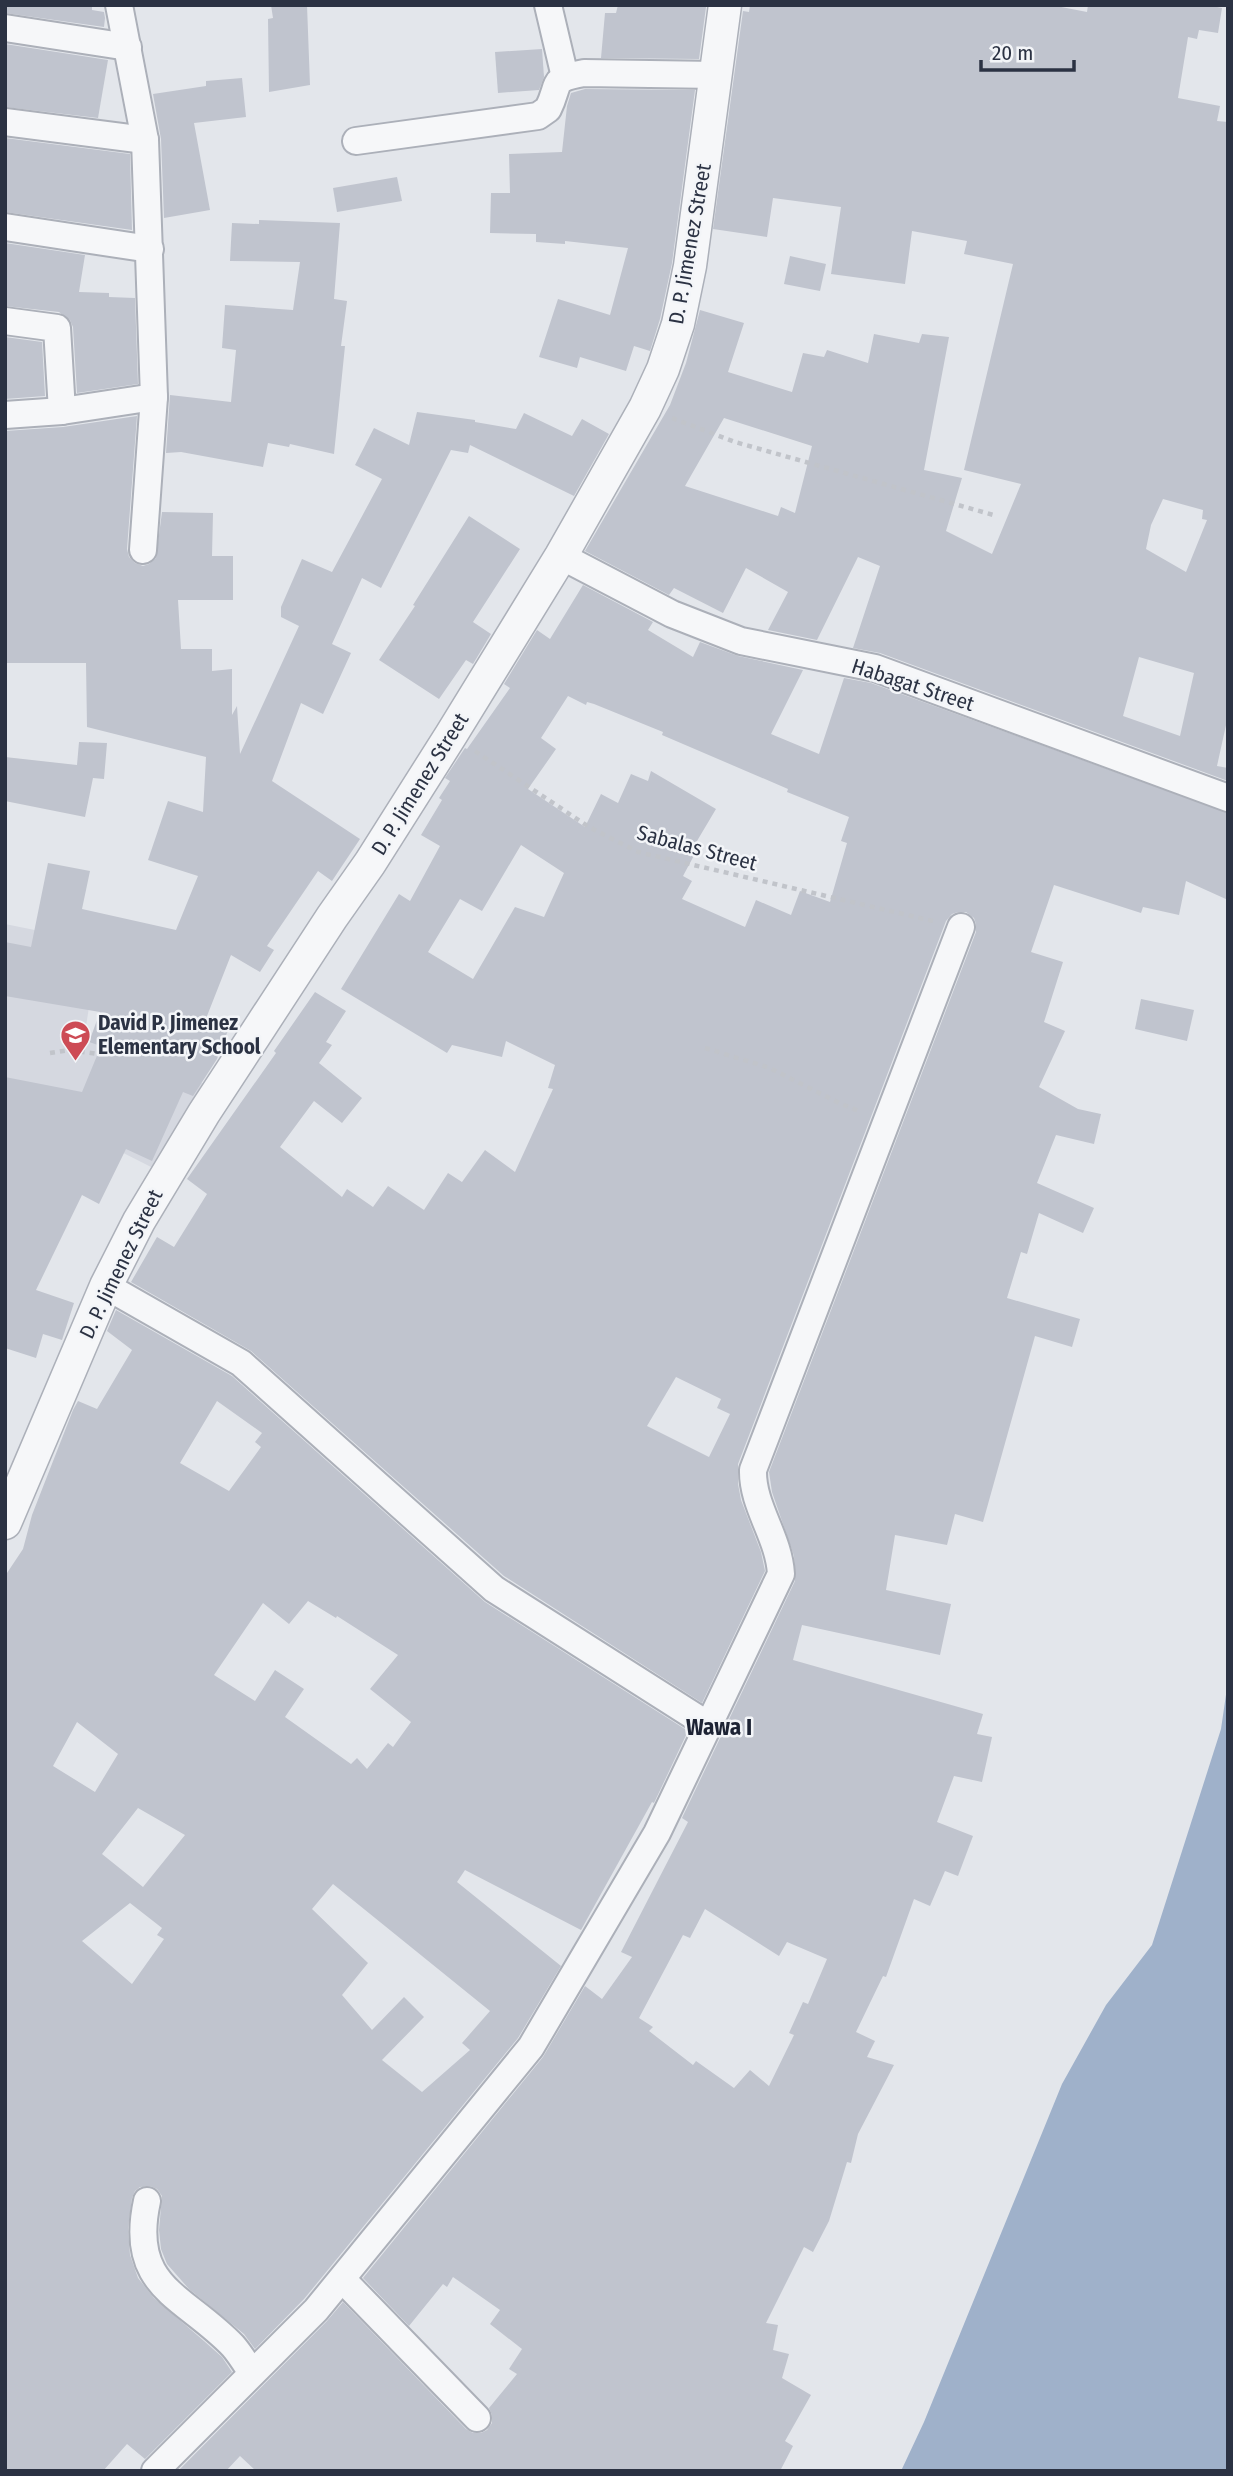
<svg xmlns="http://www.w3.org/2000/svg" width="1233" height="2476" font-family="'Fira Sans Condensed',sans-serif">
<rect width="100%" height="100%" fill="#e3e6eb"/>
<!-- built -->
<path fill="#d5d8e0" d="M 5,924 L 99,943 L 84,1039 L 207,1085 L 157,1170 L 72,1127 L 5,1126 Z"/>
<!-- water -->
<path fill="#9fb1ca" d="M 1228,1681 L 1228,2471 L 901,2471 L 924,2422 L 1062,2084 L 1106,2005 L 1152,1945 L 1221,1729 Z"/>
<!-- building -->
<g fill="#c0c4ce" fill-rule="evenodd">
<path d="M 5,5 L 92,5 L 92,10 L 104,12 L 105,18 L 104,27 L 5,13 Z"/>
<path d="M 271,5 L 307,5 L 310,85 L 269,92 L 268,19 L 273,18 Z"/>
<path d="M 618,5 L 706,7 L 699,59 L 601,58 L 605,13 L 616,13 Z"/>
<path d="M 750,5 L 1051,5 L 1087,12 L 1088,5 L 1207,5 L 1222,8 L 1218,33 L 1199,30 L 1197,39 L 1188,37 L 1178,98 L 1220,106 L 1217,121 L 1228,122 L 1228,716 L 1217,766 L 1228,768 L 1228,781 L 880,653 L 853,648 L 880,566 L 858,557 L 817,640 L 768,630 L 788,592 L 746,568 L 723,613 L 674,588 L 669,595 L 585,551 L 670,405 L 686,363 L 700,310 L 744,323 L 728,372 L 792,392 L 803,353 L 824,357 L 827,350 L 868,363 L 874,334 L 919,343 L 922,334 L 949,337 L 924,470 L 962,478 L 946,531 L 992,554 L 1021,484 L 964,470 L 1013,264 L 964,254 L 967,241 L 912,231 L 905,284 L 831,274 L 841,207 L 773,198 L 767,237 L 713,229 L 743,11 L 749,12 ZM 724,418 L 812,446 L 795,513 L 781,507 L 778,516 L 685,486 ZM 1163,499 L 1203,510 L 1202,519 L 1207,520 L 1186,572 L 1146,549 L 1151,525 ZM 1139,657 L 1194,673 L 1180,736 L 1123,716 Z"/>
<path d="M 5,44 L 108,60 L 98,118 L 5,107 Z"/>
<path d="M 542,49 L 544,77 L 539,90 L 498,93 L 495,52 Z"/>
<path d="M 242,78 L 246,117 L 194,123 L 210,210 L 164,218 L 161,139 L 153,94 L 206,86 L 206,81 Z"/>
<path d="M 585,89 L 695,90 L 672,263 L 660,319 L 650,351 L 634,346 L 626,371 L 580,357 L 577,368 L 539,357 L 558,299 L 610,315 L 628,248 L 565,241 L 565,244 L 536,242 L 536,234 L 490,233 L 491,193 L 510,193 L 509,154 L 562,152 L 567,106 L 571,93 Z"/>
<path d="M 5,138 L 130,154 L 132,230 L 5,212 Z"/>
<path d="M 397,177 L 402,201 L 337,212 L 333,188 Z"/>
<path d="M 259,220 L 340,223 L 334,299 L 347,301 L 341,346 L 345,346 L 334,454 L 290,444 L 289,447 L 268,443 L 263,467 L 181,452 L 166,453 L 170,395 L 231,402 L 236,350 L 222,348 L 225,305 L 293,310 L 300,262 L 230,261 L 232,223 L 259,224 Z"/>
<path d="M 5,243 L 85,255 L 79,292 L 109,293 L 109,297 L 135,298 L 138,384 L 77,393 L 73,327 L 70,320 L 59,312 L 5,306 Z"/>
<path d="M 790,256 L 826,264 L 820,291 L 784,284 Z"/>
<path d="M 5,337 L 42,342 L 45,396 L 5,399 Z"/>
<path d="M 417,412 L 475,420 L 475,422 L 516,429 L 524,413 L 572,436 L 582,419 L 609,434 L 574,496 L 470,445 L 468,453 L 451,450 L 381,588 L 362,578 L 332,644 L 351,653 L 323,714 L 301,703 L 272,781 L 360,839 L 332,881 L 318,871 L 267,946 L 274,950 L 260,972 L 231,955 L 207,1016 L 230,1025 L 217,1059 L 193,1096 L 183,1092 L 152,1161 L 126,1149 L 99,1204 L 82,1195 L 36,1290 L 74,1303 L 62,1340 L 43,1334 L 36,1358 L 5,1348 L 5,1077 L 82,1092 L 101,1046 L 89,1042 L 100,1012 L 5,996 L 5,942 L 31,947 L 48,863 L 90,871 L 82,909 L 176,930 L 198,876 L 148,860 L 168,801 L 203,812 L 206,757 L 87,727 L 86,663 L 5,663 L 5,431 L 63,427 L 137,416 L 127,549 L 129,557 L 135,563 L 143,566 L 149,564 L 156,558 L 162,512 L 213,513 L 212,556 L 233,556 L 233,600 L 178,600 L 181,649 L 212,649 L 212,671 L 232,669 L 232,715 L 237,706 L 240,754 L 299,626 L 281,617 L 281,607 L 302,559 L 332,572 L 382,479 L 355,465 L 374,428 L 409,445 Z"/>
<path d="M 469,516 L 520,549 L 473,622 L 491,634 L 473,664 L 466,660 L 439,699 L 379,660 L 415,606 L 413,605 Z"/>
<path d="M 583,585 L 653,622 L 648,630 L 693,657 L 700,642 L 738,656 L 803,670 L 771,734 L 819,754 L 844,678 L 871,683 L 1228,813 L 1228,900 L 1186,881 L 1179,915 L 1143,907 L 1141,913 L 1054,885 L 1031,952 L 1063,962 L 1044,1022 L 1065,1031 L 1039,1087 L 1078,1109 L 1101,1114 L 1094,1144 L 1056,1135 L 1037,1183 L 1094,1208 L 1083,1233 L 1039,1213 L 1027,1254 L 1021,1252 L 1007,1298 L 1080,1319 L 1072,1347 L 1035,1336 L 983,1522 L 955,1514 L 947,1545 L 895,1535 L 886,1590 L 951,1604 L 940,1655 L 802,1625 L 793,1660 L 983,1714 L 977,1734 L 992,1737 L 982,1782 L 954,1776 L 937,1822 L 973,1836 L 958,1876 L 945,1871 L 930,1906 L 914,1899 L 886,1977 L 883,1976 L 856,2032 L 875,2041 L 867,2057 L 894,2065 L 858,2134 L 851,2163 L 847,2162 L 829,2221 L 813,2252 L 804,2247 L 766,2323 L 778,2325 L 773,2350 L 789,2354 L 782,2378 L 811,2395 L 785,2441 L 793,2446 L 780,2471 L 256,2471 L 240,2456 L 226,2471 L 178,2471 L 327,2321 L 343,2302 L 466,2429 L 473,2433 L 481,2433 L 487,2430 L 492,2423 L 492,2415 L 489,2408 L 517,2374 L 509,2369 L 522,2349 L 490,2324 L 500,2310 L 453,2277 L 447,2287 L 443,2284 L 409,2326 L 363,2278 L 543,2057 L 585,1986 L 602,1999 L 632,1957 L 621,1952 L 688,1822 L 682,1818 L 795,1581 L 794,1556 L 772,1492 L 769,1472 L 976,932 L 976,924 L 974,918 L 966,912 L 958,912 L 952,914 L 946,921 L 738,1464 L 738,1484 L 741,1500 L 761,1552 L 765,1571 L 702,1703 L 504,1576 L 251,1351 L 131,1282 L 157,1237 L 174,1247 L 207,1194 L 187,1179 L 276,1053 L 274,1051 L 315,992 L 346,1011 L 326,1042 L 332,1045 L 319,1063 L 362,1098 L 342,1123 L 314,1101 L 280,1147 L 342,1197 L 347,1189 L 373,1207 L 388,1186 L 424,1210 L 448,1173 L 462,1182 L 485,1150 L 515,1172 L 553,1089 L 548,1088 L 555,1065 L 506,1041 L 502,1057 L 452,1045 L 447,1053 L 341,989 L 399,894 L 410,901 L 440,846 L 421,835 L 442,800 L 439,798 L 450,781 L 445,778 L 465,748 L 467,749 L 510,688 L 504,684 L 537,630 L 550,639 ZM 568,696 L 586,705 L 587,702 L 594,704 L 663,732 L 662,735 L 788,789 L 787,792 L 849,817 L 841,841 L 847,843 L 830,902 L 800,891 L 791,915 L 756,900 L 745,927 L 682,899 L 692,881 L 683,876 L 698,848 L 694,846 L 716,809 L 651,771 L 648,781 L 631,774 L 618,803 L 601,794 L 585,827 L 528,789 L 556,749 L 541,738 ZM 521,845 L 564,873 L 544,917 L 515,907 L 473,979 L 428,952 L 460,899 L 482,911 ZM 676,1377 L 721,1399 L 717,1408 L 730,1414 L 709,1457 L 647,1426 ZM 705,1909 L 779,1956 L 787,1942 L 827,1959 L 808,2004 L 803,2002 L 789,2033 L 794,2035 L 769,2086 L 750,2070 L 734,2088 L 696,2061 L 693,2065 L 649,2031 L 653,2027 L 639,2018 L 683,1935 L 690,1938 Z"/>
<path d="M 79,742 L 107,743 L 104,779 L 93,778 L 85,817 L 5,801 L 5,757 L 77,765 Z"/>
<path d="M 1141,999 L 1194,1010 L 1187,1041 L 1135,1029 Z"/>
<path d="M 116,1310 L 232,1376 L 485,1602 L 688,1731 L 654,1803 L 652,1802 L 581,1930 L 465,1870 L 457,1882 L 561,1966 L 518,2038 L 304,2299 L 255,2349 L 244,2334 L 189,2289 L 167,2264 L 161,2249 L 159,2230 L 162,2196 L 157,2189 L 150,2186 L 140,2187 L 135,2191 L 132,2198 L 128,2228 L 130,2255 L 138,2278 L 154,2298 L 204,2341 L 222,2357 L 232,2372 L 145,2459 L 127,2444 L 103,2471 L 5,2471 L 5,1576 L 23,1549 L 32,1515 L 73,1410 L 78,1401 L 97,1409 L 132,1350 L 107,1331 ZM 217,1401 L 262,1433 L 255,1442 L 261,1447 L 229,1491 L 180,1463 ZM 308,1601 L 336,1618 L 337,1616 L 398,1655 L 370,1689 L 411,1722 L 393,1747 L 388,1743 L 367,1769 L 357,1758 L 351,1764 L 285,1717 L 304,1689 L 275,1670 L 255,1701 L 214,1675 L 263,1603 L 289,1624 ZM 77,1722 L 118,1754 L 95,1792 L 53,1766 ZM 138,1808 L 185,1835 L 143,1887 L 102,1854 ZM 333,1884 L 490,2011 L 462,2043 L 470,2050 L 422,2092 L 382,2060 L 424,2017 L 404,1997 L 372,2030 L 342,1995 L 368,1963 L 312,1909 ZM 130,1903 L 162,1928 L 157,1935 L 164,1939 L 132,1984 L 82,1941 Z"/>
</g>
<g fill="none" stroke-linecap="round" stroke-linejoin="round">
<defs>
<g id="minor">
<path d="M 119,5 L 145,140 L 154,397 L 143,550"/>
<path d="M 548,5 L 565,77"/>
<path d="M 5,28 L 128,47"/>
<path d="M 5,122 L 145,140"/>
<path d="M 356,141 L 538,116 L 548,109 C 561,83 549,79 584,73 L 716,75"/>
<path d="M 5,227 L 150,249"/>
<path d="M 5,321 L 57,328 L 62,411"/>
<path d="M 5,415 L 62,411 L 154,397"/>
<path d="M 561,556 L 672,614 L 741,641 L 875,668 L 1228,798"/>
<path d="M 106,1286 L 241,1363 L 494,1589 L 708,1725"/>
<path d="M 147,2201 C 128,2288 184,2295 233,2346 C 240,2354 246,2364 252,2373"/>
<path d="M 342,2279 L 477,2418"/>
<path d="M 155,2471 L 316,2310 L 531,2047 L 657,1833 L 781,1574 C 779,1537 752,1506 753,1470 L 961,927"/>
</g>
<path id="tertiary" d="M 5,1523 L 106,1286 L 139,1221 L 204,1113 L 332,917 L 370,863 L 451,735 L 561,556 L 645,408 L 663,369 L 678,324 L 690,266 L 725,5"/>
</defs>
<!-- minor casing -->
<use href="#minor" stroke="#acb0b9" stroke-width="30"/>
<!-- tertiary casing -->
<use href="#tertiary" stroke="#acb0b9" stroke-width="35"/>
<!-- path -->
<g stroke="#c1c4ca" stroke-width="4.5" stroke-dasharray="5 5" stroke-linecap="butt">
<path d="M 672,418 L 735,442 L 997,516"/>
<path d="M 475,751 L 589,827 L 638,852 L 933,921"/>
<path d="M 705,1048 L 770,1068 L 839,1103 L 859,1111"/>
<path d="M 50,1053 L 69,1050 L 98,1054"/>
</g>
<!-- minor -->
<use href="#minor" stroke="#f6f7f9" stroke-width="26"/>
<!-- tertiary -->
<use href="#tertiary" stroke="#f6f7f9" stroke-width="32"/>
</g>
<!-- icons -->
<defs>
<symbol id="school-pin" viewBox="-11 -11 22 30"><path d="M0 17L-7.5 6A9.5 9.5 0 1 1 7.5 6Z" fill="#cd4b55" stroke="#f3f5f8"/><path d="M0-5L7-2L0 1L-7-2ZM-4 1L0 2.5L4 1V4Q0 6-4 4Z" fill="#fff"/></symbol>
</defs>
<g fill-rule="evenodd">
<use href="#school-pin" x="58" y="1018" width="35" height="47"/>
</g>
<g text-anchor="middle" stroke-width="5" stroke-linejoin="round" paint-order="stroke">
<!-- street labels -->
<g font-size="21" fill="#2b3243" stroke="#f3f5f8">
<text transform="translate(690 244) rotate(-80)" y="7">D. P. Jimenez Street</text>
<text transform="translate(913 685) rotate(18)" y="7">Habagat Street</text>
<text transform="translate(420 784) rotate(-58)" y="7">D. P. Jimenez Street</text>
<text transform="translate(697 848) rotate(15)" y="7">Sabalas Street</text>
<text transform="translate(121 1264) rotate(-64)" y="7">D. P. Jimenez Street</text>
</g>
<!-- poi labels -->
<g font-size="21" font-weight="bold" fill="#2b3243" stroke="#f3f5f8" text-anchor="start">
<text x="98" y="1030">David P. Jimenez<tspan x="98" dy="24">Elementary School</tspan></text>
</g>
<!-- neighbourhood labels -->
<g font-size="23" font-weight="bold" fill="#1d2334" stroke="#f3f5f8">
<text x="719" y="1735">Wawa I</text>
</g>
</g>
<!-- border -->
<rect width="1233" height="2476" fill="none" stroke="#2b3243" stroke-width="14"/>
<!-- scale -->
<path d="M981 60v10h93v-10" fill="none" stroke="#2b3243" stroke-width="3.5"/>
<text x="992" y="60" font-size="21" fill="#2b3243" stroke="#f3f5f8" stroke-width="5" paint-order="stroke">20 m</text>
</svg>
